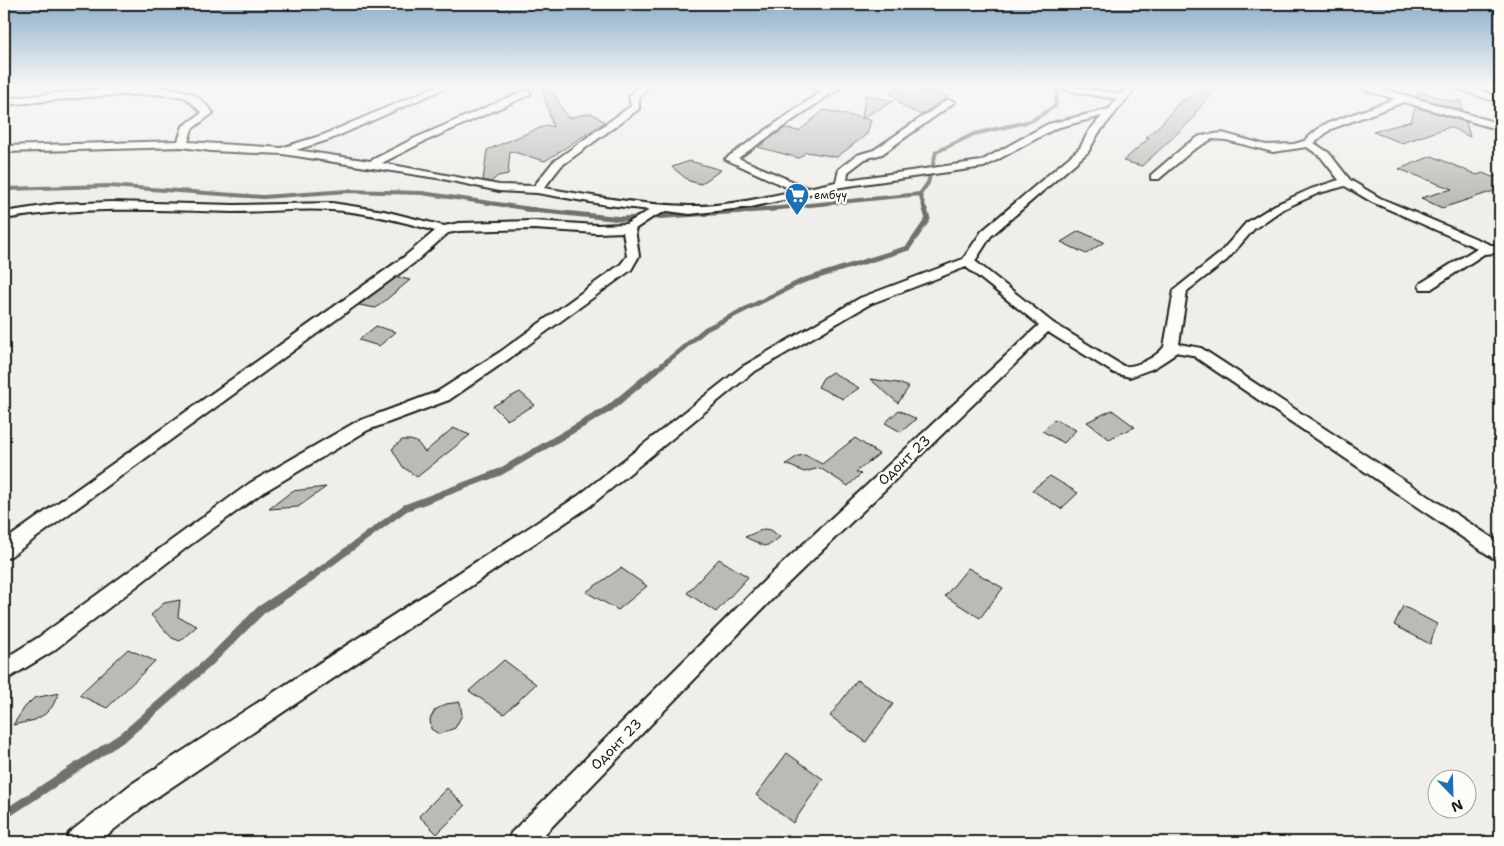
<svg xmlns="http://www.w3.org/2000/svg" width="1504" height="846" font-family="'Shantell Sans',sans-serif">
<rect width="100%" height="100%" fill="#f0eeea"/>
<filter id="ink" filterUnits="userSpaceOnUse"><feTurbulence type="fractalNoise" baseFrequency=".02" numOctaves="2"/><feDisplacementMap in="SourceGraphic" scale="10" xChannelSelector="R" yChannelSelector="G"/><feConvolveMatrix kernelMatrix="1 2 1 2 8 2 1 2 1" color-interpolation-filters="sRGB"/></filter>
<g filter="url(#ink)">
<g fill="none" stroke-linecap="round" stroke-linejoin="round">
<!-- stream-far3 -->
<g stroke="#706f6d" stroke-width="4">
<path d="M 4,189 L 109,186 L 263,197 L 347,191 L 422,193 L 537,210"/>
<path d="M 760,210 L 920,194"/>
<path d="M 925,210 L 920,194 L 928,183 L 936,152 L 974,134 L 1031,121 L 1055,106 L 1059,85"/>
</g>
<!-- stream-far2 -->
<g stroke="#706f6d" stroke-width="5">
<path d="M 525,209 L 622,219 L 774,209"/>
<path d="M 655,371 L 706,329 L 802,281 L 908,248 L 928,219 L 925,209"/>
</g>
<!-- stream-far1 -->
<path stroke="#706f6d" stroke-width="7" d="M 310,578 L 405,508 L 500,472 L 610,408 L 657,369"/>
<!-- stream -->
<path stroke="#706f6d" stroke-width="9" d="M 4,815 L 123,737 L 209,662 L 261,610 L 312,577"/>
</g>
<!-- building -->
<g fill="#bbbab6" stroke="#1c1c1c">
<path d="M 541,85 L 548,85 L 568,118 L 591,113 L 605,122 L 545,161 L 510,151 L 508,174 L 498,176 L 491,182 L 483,180 L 487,150 L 547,125 L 553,127 Z"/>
<path d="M 900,85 L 906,85 L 948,97 L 921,115 L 904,107 L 889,92 Z"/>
<path d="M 1203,85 L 1217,85 L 1194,115 L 1195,117 L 1142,166 L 1123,161 L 1149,138 L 1146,137 L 1162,123 L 1182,99 L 1186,100 Z"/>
<path d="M 1418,91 L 1454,102 L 1460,100 L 1463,111 L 1417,97 Z"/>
<path d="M 865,95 L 894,101 L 862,118 L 871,120 L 867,134 L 837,157 L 806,152 L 799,158 L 758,147 L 785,128 L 799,131 L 824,110 L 862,118 Z"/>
<path d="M 1415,107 L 1466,122 L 1470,137 L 1450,127 L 1402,143 L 1373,132 L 1411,121 Z"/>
<path d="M 1432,156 L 1477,175 L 1483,173 L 1492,177 L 1496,176 L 1500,181 L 1500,189 L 1442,208 L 1421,198 L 1452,189 L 1399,169 Z"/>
<path d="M 690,161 L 721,170 L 701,184 L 689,181 L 672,167 Z"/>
<path d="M 1079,231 L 1104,242 L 1086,254 L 1061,242 Z"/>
<path d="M 397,277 L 410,280 L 376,308 L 359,305 Z"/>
<path d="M 376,326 L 396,332 L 379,346 L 359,340 Z"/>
<path d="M 832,372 L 859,388 L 843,399 L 818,387 L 823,378 Z"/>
<path d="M 870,379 L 898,383 L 909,387 L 898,403 Z"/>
<path d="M 520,392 L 535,405 L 507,420 L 493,406 Z"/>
<path d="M 899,410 L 916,419 L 901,432 L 885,423 Z"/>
<path d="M 1112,410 L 1135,427 L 1109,439 L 1087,422 Z"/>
<path d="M 1054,419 L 1076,430 L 1064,443 L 1042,431 Z"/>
<path d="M 453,428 L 470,435 L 417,477 L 403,467 L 392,449 L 402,440 L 410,440 L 417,442 L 425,452 Z"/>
<path d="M 855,438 L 879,454 L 856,472 L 861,474 L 848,486 L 820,468 L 804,472 L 786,464 L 798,456 L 805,455 L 822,464 Z"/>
<path d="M 1050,476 L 1078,493 L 1061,509 L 1032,490 Z"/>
<path d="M 326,487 L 298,507 L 269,509 L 292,491 Z"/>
<path d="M 764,529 L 771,530 L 780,537 L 771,544 L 764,546 L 745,537 Z"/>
<path d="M 719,559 L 748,577 L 716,612 L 687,593 Z"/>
<path d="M 621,568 L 647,586 L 618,610 L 586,592 Z"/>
<path d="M 968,568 L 1003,588 L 980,618 L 945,596 Z"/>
<path d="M 180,600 L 178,617 L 197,626 L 180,641 L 172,638 L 151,615 L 164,603 Z"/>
<path d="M 1403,606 L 1437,624 L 1430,644 L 1394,625 Z"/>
<path d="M 128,649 L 155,661 L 107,708 L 79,695 Z"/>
<path d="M 504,660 L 536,684 L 504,714 L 469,691 Z"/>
<path d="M 857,680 L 893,704 L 866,742 L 830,716 Z"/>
<path d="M 59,693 L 52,707 L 45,714 L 35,720 L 13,725 L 25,707 L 34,698 Z"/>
<path d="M 460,702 L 462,715 L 455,728 L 439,734 L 431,729 L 430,719 L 435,710 L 446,704 Z"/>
<path d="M 787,753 L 823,779 L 793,823 L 756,795 Z"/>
<path d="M 447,788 L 465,806 L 437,834 L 419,816 Z"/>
</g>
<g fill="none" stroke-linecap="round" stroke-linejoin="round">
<defs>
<g id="minor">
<path d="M 439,85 L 452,85 L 331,139 L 296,150 L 370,161 L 413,139 L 526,90 L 531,93 L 529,95 L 421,143 L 382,163 L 499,185 L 534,186 L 553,162 L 631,106 L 629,97 L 640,85 L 650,85 L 639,97 L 639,109 L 561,166 L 544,188 C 592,196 641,205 689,206 C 724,207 761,198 795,191 L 725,159 L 822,91 L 800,85 L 841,85 L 836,92 L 832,93 L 738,158 L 808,188 L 836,182 L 839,169 L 857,155 L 874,150 L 947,100 L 955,102 L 882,154 L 865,159 L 848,172 L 847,180 L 981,161 L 1048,124 L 1109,109 L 1117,99 L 1034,85 L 1061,85 L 1121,94 L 1129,85 L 1138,85 L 1098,134 L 1088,152 L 991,236 L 975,261 L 1053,323 L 1123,366 C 1136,368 1156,357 1164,347 L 1174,290 L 1219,254 L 1246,223 L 1275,205 L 1311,189 L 1339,180 L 1321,157 L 1307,147 L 1273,152 L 1226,140 L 1212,139 L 1193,150 L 1159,179 L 1151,179 L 1151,175 L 1186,145 L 1200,136 L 1222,133 L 1266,145 L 1294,144 L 1304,141 L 1323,125 L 1395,99 L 1362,89 L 1362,85 L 1369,85 L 1408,96 L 1500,124 L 1500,130 L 1404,102 L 1331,129 L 1314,143 L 1329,153 L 1350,180 L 1380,198 L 1491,245 L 1498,245 L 1500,248 L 1496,253 L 1484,254 L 1431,289 L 1421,289 L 1419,286 L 1421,283 L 1477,248 L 1372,202 L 1345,186 L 1319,193 L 1283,209 L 1254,229 L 1227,260 L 1187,291 L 1179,344 L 1201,348 L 1500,543 L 1500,561 L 1493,558 L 1192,355 L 1175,352 L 1171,357 L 1154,368 L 1130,377 L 1114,373 L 1048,332 L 780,591 L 537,842 L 508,842 L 511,833 L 766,579 L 1039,325 L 966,267 L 870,304 L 752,373 L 590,506 L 148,803 L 98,842 L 66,842 L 69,833 L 130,785 L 578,496 L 742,367 L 860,298 L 963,259 L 982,231 L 1080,148 L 1089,131 L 1102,116 L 1056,128 L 984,167 L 841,187 L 751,207 L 690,214 L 667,211 L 653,217 L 635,229 L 639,256 L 631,270 L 510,358 L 449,400 L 368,430 L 262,493 L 186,548 L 53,651 L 4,681 L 4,659 L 39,637 L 250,483 L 356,422 L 437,392 L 500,352 L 621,264 L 627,256 L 623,232 L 597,233 L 534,229 L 459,231 L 448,233 L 414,263 L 11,556 L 4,559 L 4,541 L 404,257 L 435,231 C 401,221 366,212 331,210 C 298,208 265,212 232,212 C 155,210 80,206 4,219 L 4,212 L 57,204 L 111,202 L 235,205 L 332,203 L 384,211 L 444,226 L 459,223 L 534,221 L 597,225 L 626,224 L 650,210 L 607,205 L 537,193 L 499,191 L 443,179 L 283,154 L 211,151 L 182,147 L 4,152 L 4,146 L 178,141 L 183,126 L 202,113 L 185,97 L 154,94 L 99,96 L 4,105 L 4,99 C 47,95 153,79 190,93 C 199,96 207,106 213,113 L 192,129 L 188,142 L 281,148 L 323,135 Z"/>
<path d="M 1463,85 L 1500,97 L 1500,103 L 1450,86 Z"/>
</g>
</defs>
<!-- minor casing -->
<use href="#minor" stroke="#1c1c1c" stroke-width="4"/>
<!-- minor -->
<use href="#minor" fill="#fdfcf7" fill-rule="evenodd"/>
</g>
</g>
<!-- sky -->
<linearGradient id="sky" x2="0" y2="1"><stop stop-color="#8eafcc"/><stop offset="0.42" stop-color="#f8f7f6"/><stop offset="1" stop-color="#f8f7f6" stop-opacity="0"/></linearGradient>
<rect width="1504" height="204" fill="url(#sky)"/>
<!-- icons -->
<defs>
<symbol id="supermarket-pin" viewBox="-11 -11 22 30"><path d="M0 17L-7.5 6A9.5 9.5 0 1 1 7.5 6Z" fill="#1f6fb2" stroke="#fdfcf7"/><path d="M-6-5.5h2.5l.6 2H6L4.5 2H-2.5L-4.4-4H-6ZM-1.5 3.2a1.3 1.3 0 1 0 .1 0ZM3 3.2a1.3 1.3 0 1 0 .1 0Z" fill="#fff"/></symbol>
</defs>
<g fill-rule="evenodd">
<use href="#supermarket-pin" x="783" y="181" width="28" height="38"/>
</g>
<g text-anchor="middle" stroke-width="4.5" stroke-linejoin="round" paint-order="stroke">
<!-- far-poi labels -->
<g font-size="11" fill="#1c1c1c" stroke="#fdfcf7" text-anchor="start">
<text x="814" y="199">ембүү</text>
</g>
<!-- street labels -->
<g font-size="14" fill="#1c1c1c" stroke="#fdfcf7">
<text transform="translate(904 460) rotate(-43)" y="5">Одонт 23</text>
<text transform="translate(616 744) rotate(-45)" y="5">Одонт 23</text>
</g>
</g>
<!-- margin -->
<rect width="1504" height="846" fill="none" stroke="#fdfcf7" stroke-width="20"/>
<rect x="10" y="10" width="1484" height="826" fill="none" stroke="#1c1c1c" stroke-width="2" filter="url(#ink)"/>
<!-- north arrow -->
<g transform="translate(1452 794) rotate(157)"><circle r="24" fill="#fdfcf7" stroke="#a3a29f"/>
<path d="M0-4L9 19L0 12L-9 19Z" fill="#1f6fb2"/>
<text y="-8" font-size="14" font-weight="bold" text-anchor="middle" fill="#1c1c1c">N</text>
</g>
</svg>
